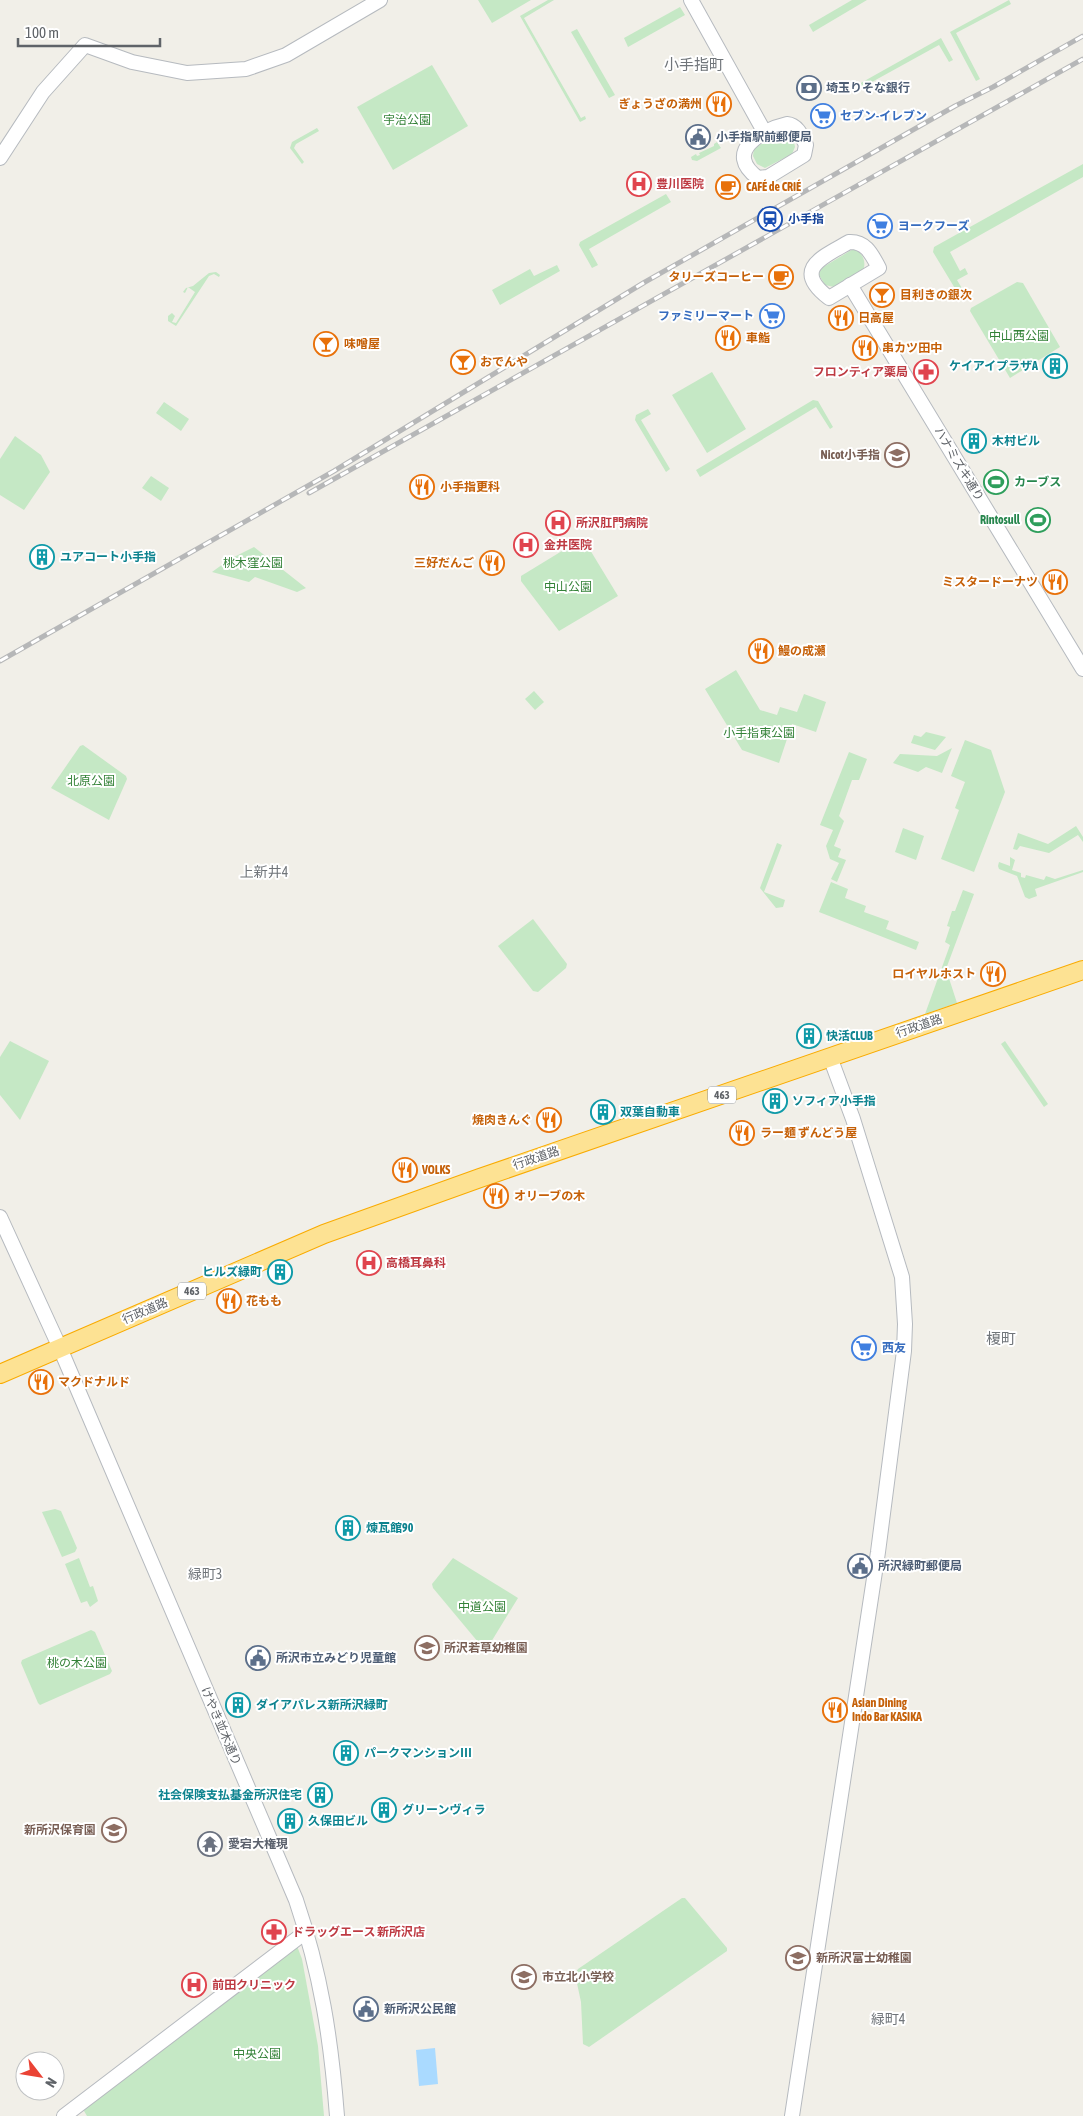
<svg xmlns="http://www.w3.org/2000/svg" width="1083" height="2116" font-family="'Asap Condensed','Noto Sans JP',sans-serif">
<rect width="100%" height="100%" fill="#f1efe8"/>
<!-- green -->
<g fill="#c5e8c5">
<path d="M 478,0 L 531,0 L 492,23 Z"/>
<path d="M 548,0 L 554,0 L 524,18 L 581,118 L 585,116 L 586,119 L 580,122 L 520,16 Z"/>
<path d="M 852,0 L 867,0 L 813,32 L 809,25 Z"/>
<path d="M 1009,0 L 1011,4 L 956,33 L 980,79 L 976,81 L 950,32 Z"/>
<path d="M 680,7 L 685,15 L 628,47 L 624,38 Z"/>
<path d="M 577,29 L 615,95 L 609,98 L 571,32 Z"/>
<path d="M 941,38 L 953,60 L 949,62 L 939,45 L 861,88 L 859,84 Z"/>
<path d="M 432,65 L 468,126 L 393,170 L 357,107 Z"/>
<path d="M 317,128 L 319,131 L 296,144 L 294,148 L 304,162 L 302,164 L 290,148 L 292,142 Z"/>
<path d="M 785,132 L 793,137 L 795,147 L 792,154 L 765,168 L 757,164 L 753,156 L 754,148 Z"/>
<path d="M 717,142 L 721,148 L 697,161 L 692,160 L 691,157 L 696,154 L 697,156 L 700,155 L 699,153 L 714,146 L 714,144 Z"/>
<path d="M 1083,164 L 1083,177 L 950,252 L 960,271 L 965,268 L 968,274 L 957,280 L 969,300 L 962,300 L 933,252 L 934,247 Z"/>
<path d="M 666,194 L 671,202 L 589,249 L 598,265 L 592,268 L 579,245 L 580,242 Z"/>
<path d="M 853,249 C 862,251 867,262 863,270 L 834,287 L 825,285 L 819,275 L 820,269 Z"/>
<path d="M 557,265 L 560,271 L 500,305 L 492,290 L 530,269 L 534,276 Z"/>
<path d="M 216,272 L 220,275 L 219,277 L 214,274 L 209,276 L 176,326 L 168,321 L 168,316 L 172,313 L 175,316 L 172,322 L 176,323 L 195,292 L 188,287 L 185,293 L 183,292 L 186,288 L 193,286 L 209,273 Z"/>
<path d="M 1017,282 L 1023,283 L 1060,347 L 1010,378 L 970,311 L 971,308 Z"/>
<path d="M 712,372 L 746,429 L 707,453 L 672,395 Z"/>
<path d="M 813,400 L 818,401 L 833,427 L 830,429 L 816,407 L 700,477 L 696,470 Z"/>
<path d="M 164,402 L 189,419 L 181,431 L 156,413 Z"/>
<path d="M 648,409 L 651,414 L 641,420 L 670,469 L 666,472 L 635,420 L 636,415 Z"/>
<path d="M 15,436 L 41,455 L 50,472 L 24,510 L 0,495 L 0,459 Z"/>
<path d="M 151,476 L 169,488 L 161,501 L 142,488 Z"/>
<path d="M 580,540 L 584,540 L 618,596 L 559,631 L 521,581 L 521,576 Z"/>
<path d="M 254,547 L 306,588 L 297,592 L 255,577 L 249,582 L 212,572 L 230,559 Z"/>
<path d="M 736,670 L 760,710 L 777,715 L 780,707 L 797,712 L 804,694 L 826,702 L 816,732 L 792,724 L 779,763 L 742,750 L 705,689 Z"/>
<path d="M 534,691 L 544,702 L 535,710 L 525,699 Z"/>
<path d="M 926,732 L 946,737 L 935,750 L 911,743 L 914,735 L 921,737 Z"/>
<path d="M 965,740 L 991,750 L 1005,792 L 974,872 L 941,859 L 959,810 L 955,808 L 965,782 L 951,776 Z"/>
<path d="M 83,745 L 126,776 L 127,779 L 109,820 L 51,788 L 80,746 Z"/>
<path d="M 952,748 L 942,773 L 926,767 L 918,772 L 893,763 L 900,754 L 937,756 Z"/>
<path d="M 849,752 L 867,759 L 859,780 L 852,780 L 839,816 L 844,821 L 834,846 L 841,849 L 838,857 L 846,860 L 837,882 L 831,879 L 839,863 L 830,859 L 826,846 L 833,830 L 820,825 Z"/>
<path d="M 1076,826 L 1083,837 L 1083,842 L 1078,835 L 1049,853 L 1020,846 L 1017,850 L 1013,849 L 1018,833 L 1048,844 Z"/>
<path d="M 903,828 L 924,836 L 916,860 L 895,852 Z"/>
<path d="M 777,843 L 782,845 L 764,892 L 785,900 L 783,907 L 776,908 L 760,888 Z"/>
<path d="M 1010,857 L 1015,860 L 1012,870 L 1021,873 L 1021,877 L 1025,878 L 1026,875 L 1044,880 L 1046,876 L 1055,879 L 1083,870 L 1083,872 L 1035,889 L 1037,896 L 1029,899 L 1025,897 L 1017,876 L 999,869 L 998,866 L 999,862 L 1010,866 Z"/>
<path d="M 831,882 L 848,889 L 845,898 L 866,906 L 864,912 L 889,921 L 886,929 L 919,942 L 916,950 L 819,912 Z"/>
<path d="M 963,890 L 974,894 L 946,969 L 957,1003 L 925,1014 L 950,945 L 945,942 L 950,927 L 947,926 L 952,911 L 955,911 Z"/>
<path d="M 533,919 L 567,964 L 566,968 L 538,992 L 533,991 L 498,946 Z"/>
<path d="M 10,1041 L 49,1061 L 20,1120 L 0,1095 L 0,1057 Z"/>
<path d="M 1005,1041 L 1048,1104 L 1044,1107 L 1001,1044 Z"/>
<path d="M 55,1509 L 61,1511 L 77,1548 L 75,1552 L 62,1557 L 42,1512 Z"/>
<path d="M 79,1558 L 90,1587 L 93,1586 L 98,1601 L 90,1607 L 87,1601 L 81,1603 L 65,1564 Z"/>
<path d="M 453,1558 L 518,1598 L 488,1647 L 483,1648 L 433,1588 L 432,1584 Z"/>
<path d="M 91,1630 L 95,1632 L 112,1671 L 110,1674 L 40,1705 L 38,1703 L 21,1663 L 22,1660 Z"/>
<path d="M 682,1898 L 685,1898 L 727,1948 L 727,1951 L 589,2047 L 583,2044 L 581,2002 L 575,1974 L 578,1969 Z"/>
<path d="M 297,1946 L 302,1959 L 318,2046 L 324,2116 L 87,2116 L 84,2111 L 85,2106 Z"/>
</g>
<!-- water -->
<path fill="#aadaff" d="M 435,2048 L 438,2084 L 419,2086 L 416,2050 Z"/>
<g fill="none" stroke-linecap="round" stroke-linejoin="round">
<defs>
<g id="secondary">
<path d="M 691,0 L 765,133"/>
<path d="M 787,124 C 798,125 802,137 806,145 L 804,155 L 768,177 L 758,178 C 723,152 761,130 787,124 Z"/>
<path d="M 0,158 L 43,92 L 85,45 L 132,62 L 187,73 L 246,69 L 286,55 L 380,0"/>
<path d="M 849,242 C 866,241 872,255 879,268 L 829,298 C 791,269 823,257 849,242 Z"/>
<path d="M 850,285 L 1083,669"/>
<path d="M 0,1217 L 60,1348 L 296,1900 C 321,1974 331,2038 337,2116"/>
<path d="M 64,2116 L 307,1931"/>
<path d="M 792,2116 L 878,1552 L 904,1351 L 905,1324 L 902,1277 L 853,1119 L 830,1057"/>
</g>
<path id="highway" d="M 0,1374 L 324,1234 L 480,1178 L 1083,970"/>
</defs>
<!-- secondary casing -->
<use href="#secondary" stroke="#b6babf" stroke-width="16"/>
<!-- highway casing -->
<use href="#highway" stroke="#f9ab00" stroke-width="20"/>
<!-- secondary -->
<use href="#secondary" stroke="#fff" stroke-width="14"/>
<!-- highway -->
<use href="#highway" stroke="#fde293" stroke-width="18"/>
<defs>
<g id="rail">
<path d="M 309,493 L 1083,59"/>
<path d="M 0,661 L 334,471 L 645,282 L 955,106 L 993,87 L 1083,36"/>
</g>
</defs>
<!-- rail casing -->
<use href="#rail" stroke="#b6b7b8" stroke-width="5"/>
<!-- rail -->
<use href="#rail" stroke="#fff" stroke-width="3" stroke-dasharray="9" stroke-linecap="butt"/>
</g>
<!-- icons -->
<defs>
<symbol id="bank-ring" viewBox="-11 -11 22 22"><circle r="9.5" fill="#fff" stroke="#5c6f8a" stroke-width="1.5"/><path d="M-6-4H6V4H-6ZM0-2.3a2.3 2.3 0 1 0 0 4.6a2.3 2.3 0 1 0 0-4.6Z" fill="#5c6f8a"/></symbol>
<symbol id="restaurant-ring" viewBox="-11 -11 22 22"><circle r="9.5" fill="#fff" stroke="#e8710a" stroke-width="1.5"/><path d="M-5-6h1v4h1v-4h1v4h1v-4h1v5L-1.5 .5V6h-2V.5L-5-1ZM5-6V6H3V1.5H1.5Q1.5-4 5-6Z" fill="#e8710a"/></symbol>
<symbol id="supermarket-ring" viewBox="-11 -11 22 22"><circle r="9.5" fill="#fff" stroke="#3f7fe0" stroke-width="1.5"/><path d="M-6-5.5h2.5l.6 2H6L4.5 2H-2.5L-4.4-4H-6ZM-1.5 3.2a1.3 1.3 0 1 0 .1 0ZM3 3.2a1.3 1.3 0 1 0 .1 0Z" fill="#3f7fe0"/></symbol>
<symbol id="civic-ring" viewBox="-11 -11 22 22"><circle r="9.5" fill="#fff" stroke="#5c6f8a" stroke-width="1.5"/><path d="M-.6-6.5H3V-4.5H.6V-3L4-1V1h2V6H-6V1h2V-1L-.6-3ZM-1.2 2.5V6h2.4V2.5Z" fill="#5c6f8a"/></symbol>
<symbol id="hospital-ring" viewBox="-11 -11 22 22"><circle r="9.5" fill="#fff" stroke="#e0444e" stroke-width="1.5"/><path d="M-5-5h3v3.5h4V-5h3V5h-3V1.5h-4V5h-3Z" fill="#e0444e"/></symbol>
<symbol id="cafe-ring" viewBox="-11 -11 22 22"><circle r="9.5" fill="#fff" stroke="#e8710a" stroke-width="1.5"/><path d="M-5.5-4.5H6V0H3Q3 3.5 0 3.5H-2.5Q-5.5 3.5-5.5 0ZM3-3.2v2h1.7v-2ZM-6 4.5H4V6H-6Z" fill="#e8710a"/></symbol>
<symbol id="station-ring" viewBox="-11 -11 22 22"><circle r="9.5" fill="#fff" stroke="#1a4fb4" stroke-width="1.5"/><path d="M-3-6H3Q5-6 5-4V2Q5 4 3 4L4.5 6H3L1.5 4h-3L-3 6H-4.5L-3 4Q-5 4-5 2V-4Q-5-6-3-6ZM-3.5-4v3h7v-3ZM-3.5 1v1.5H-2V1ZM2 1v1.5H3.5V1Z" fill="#1a4fb4"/></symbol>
<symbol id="bar-ring" viewBox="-11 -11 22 22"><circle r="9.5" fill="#fff" stroke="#e8710a" stroke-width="1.5"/><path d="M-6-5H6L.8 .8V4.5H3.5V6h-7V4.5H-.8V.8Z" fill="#e8710a"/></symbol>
<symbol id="building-ring" viewBox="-11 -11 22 22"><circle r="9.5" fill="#fff" stroke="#0f9aa8" stroke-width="1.5"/><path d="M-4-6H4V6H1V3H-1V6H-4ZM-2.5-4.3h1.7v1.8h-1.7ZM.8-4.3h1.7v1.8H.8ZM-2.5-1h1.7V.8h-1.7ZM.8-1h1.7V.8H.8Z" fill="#0f9aa8"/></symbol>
<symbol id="pharmacy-ring" viewBox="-11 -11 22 22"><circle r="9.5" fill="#fff" stroke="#e0444e" stroke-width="1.5"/><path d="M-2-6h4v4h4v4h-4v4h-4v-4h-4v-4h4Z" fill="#e0444e"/></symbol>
<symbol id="school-ring" viewBox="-11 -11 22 22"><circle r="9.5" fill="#fff" stroke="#8d6e63" stroke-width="1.5"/><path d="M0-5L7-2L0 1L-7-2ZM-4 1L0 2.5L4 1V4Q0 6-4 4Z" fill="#8d6e63"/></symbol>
<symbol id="stadium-ring" viewBox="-11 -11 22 22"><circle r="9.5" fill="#fff" stroke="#2e9e5b" stroke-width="1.5"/><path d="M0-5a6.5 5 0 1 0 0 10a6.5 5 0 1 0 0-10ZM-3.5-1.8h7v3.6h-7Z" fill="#2e9e5b"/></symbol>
<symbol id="temple-ring" viewBox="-11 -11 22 22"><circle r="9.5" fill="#fff" stroke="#6b7280" stroke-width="1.5"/><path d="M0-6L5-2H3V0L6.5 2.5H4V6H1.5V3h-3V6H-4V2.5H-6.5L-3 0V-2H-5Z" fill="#6b7280"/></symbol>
</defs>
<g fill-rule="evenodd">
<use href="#bank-ring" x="795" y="74" width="28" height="28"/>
<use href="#restaurant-ring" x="705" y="90" width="28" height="28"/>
<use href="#supermarket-ring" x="809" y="102" width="28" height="28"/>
<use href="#civic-ring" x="684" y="123" width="28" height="28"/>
<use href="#hospital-ring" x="625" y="170" width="28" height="28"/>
<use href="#cafe-ring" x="714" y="173" width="28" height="28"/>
<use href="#station-ring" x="756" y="205" width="28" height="28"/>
<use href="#supermarket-ring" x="866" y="212" width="28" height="28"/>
<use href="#cafe-ring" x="767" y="263" width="28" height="28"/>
<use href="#bar-ring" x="868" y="281" width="28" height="28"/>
<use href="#supermarket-ring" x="758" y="302" width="28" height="28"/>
<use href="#restaurant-ring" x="827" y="304" width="28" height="28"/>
<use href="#restaurant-ring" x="714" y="324" width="28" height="28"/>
<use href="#bar-ring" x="312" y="330" width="28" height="28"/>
<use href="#restaurant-ring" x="851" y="334" width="28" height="28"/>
<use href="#bar-ring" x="449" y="348" width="28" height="28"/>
<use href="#building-ring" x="1041" y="352" width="28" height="28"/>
<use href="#pharmacy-ring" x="912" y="358" width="28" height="28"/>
<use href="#building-ring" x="960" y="427" width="28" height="28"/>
<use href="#school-ring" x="883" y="441" width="28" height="28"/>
<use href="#stadium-ring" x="982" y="468" width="28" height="28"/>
<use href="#restaurant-ring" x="408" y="473" width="28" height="28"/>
<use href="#stadium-ring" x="1024" y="506" width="28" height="28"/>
<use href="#hospital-ring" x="544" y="509" width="28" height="28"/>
<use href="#hospital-ring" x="512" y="531" width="28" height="28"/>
<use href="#building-ring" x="28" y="543" width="28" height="28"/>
<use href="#restaurant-ring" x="478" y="549" width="28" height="28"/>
<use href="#restaurant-ring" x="1041" y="568" width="28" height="28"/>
<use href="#restaurant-ring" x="747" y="637" width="28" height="28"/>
<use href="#restaurant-ring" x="979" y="960" width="28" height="28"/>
<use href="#building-ring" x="795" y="1022" width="28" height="28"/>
<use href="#building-ring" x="761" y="1087" width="28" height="28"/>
<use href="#building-ring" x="589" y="1098" width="28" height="28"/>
<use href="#restaurant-ring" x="535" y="1106" width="28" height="28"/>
<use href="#restaurant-ring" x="728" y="1119" width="28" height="28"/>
<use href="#restaurant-ring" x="391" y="1156" width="28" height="28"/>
<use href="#restaurant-ring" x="482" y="1182" width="28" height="28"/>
<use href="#hospital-ring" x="355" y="1249" width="28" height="28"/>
<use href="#building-ring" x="266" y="1258" width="28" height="28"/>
<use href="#restaurant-ring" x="215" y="1287" width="28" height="28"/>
<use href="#supermarket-ring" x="850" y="1334" width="28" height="28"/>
<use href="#restaurant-ring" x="27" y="1368" width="28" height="28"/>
<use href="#building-ring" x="334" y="1514" width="28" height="28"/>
<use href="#civic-ring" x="846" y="1552" width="28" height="28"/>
<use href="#school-ring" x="413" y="1634" width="28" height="28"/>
<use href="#civic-ring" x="244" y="1644" width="28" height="28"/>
<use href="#building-ring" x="224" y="1691" width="28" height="28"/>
<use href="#restaurant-ring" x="821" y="1696" width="28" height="28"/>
<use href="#building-ring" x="332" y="1739" width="28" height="28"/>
<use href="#building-ring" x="306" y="1781" width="28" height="28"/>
<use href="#building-ring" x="370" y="1796" width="28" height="28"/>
<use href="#building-ring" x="276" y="1807" width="28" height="28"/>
<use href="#school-ring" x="100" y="1816" width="28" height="28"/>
<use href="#temple-ring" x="196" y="1830" width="28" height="28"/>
<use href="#pharmacy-ring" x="260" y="1918" width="28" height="28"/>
<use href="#school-ring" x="784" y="1944" width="28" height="28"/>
<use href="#school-ring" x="510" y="1963" width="28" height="28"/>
<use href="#hospital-ring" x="180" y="1971" width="28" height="28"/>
<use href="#civic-ring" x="352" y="1995" width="28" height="28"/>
</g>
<g text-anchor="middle" stroke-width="4" stroke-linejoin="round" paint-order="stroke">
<!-- shield labels -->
<g fill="#fff" stroke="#8f9295" stroke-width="1">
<rect x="708" y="1086.5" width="28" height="17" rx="4"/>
<rect x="178" y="1282.5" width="28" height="17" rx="4"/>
</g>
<g font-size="11" font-weight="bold" fill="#5f6368">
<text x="722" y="1099">463</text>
<text x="192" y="1295">463</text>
</g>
<!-- service labels -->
<g font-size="12" font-weight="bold" fill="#4e5e75" stroke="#fff" text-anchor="start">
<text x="826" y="92">埼玉りそな銀行</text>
<text x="716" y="141">小手指駅前郵便局</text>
<text x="878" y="1570">所沢緑町郵便局</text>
<text x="276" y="1662">所沢市立みどり児童館</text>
<text x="384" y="2013">新所沢公民館</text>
</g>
<!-- food labels -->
<g font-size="12" font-weight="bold" fill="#c56008" stroke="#fff" text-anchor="start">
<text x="702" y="108" text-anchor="end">ぎょうざの満州</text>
<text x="746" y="191">CAFÉ de CRIÉ</text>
<text x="764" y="281" text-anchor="end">タリーズコーヒー</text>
<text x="900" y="299">目利きの銀次</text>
<text x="858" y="322">日高屋</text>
<text x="746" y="342">車鮨</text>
<text x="344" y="348">味噌屋</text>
<text x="882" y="352">串カツ田中</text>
<text x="480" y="366">おでんや</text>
<text x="440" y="491">小手指更科</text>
<text x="474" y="567" text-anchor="end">三好だんご</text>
<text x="1038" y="586" text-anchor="end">ミスタードーナツ</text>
<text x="778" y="655">鰻の成瀬</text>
<text x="976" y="978" text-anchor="end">ロイヤルホスト</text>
<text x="532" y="1124" text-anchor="end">焼肉きんぐ</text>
<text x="760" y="1137">ラー麺 ずんどう屋</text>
<text x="422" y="1174">VOLKS</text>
<text x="514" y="1200">オリーブの木</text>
<text x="246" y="1305">花もも</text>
<text x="58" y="1386">マクドナルド</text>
<text x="852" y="1707">Asian Dining<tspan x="852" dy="14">Indo Bar KASIKA</tspan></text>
</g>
<!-- shop labels -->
<g font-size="12" font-weight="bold" fill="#366cbe" stroke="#fff" text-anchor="start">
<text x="840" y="120">セブン-イレブン</text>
<text x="898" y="230">ヨークフーズ</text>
<text x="754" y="320" text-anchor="end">ファミリーマート</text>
<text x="882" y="1352">西友</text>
</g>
<!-- park labels -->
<g font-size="12" fill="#348238" stroke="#fff">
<text x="407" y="124">宇治公園</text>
<text x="1019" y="340">中山西公園</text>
<text x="253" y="567">桃木窪公園</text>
<text x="568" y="591">中山公園</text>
<text x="759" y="737">小手指東公園</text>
<text x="91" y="785">北原公園</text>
<text x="482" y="1611">中道公園</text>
<text x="77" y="1667">桃の木公園</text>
<text x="257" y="2058">中央公園</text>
</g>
<!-- health labels -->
<g font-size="12" font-weight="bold" fill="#be3a42" stroke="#fff" text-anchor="start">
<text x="656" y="188">豊川医院</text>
<text x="908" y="376" text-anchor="end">フロンティア薬局</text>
<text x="576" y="527">所沢肛門病院</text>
<text x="544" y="549">金井医院</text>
<text x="386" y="1267">高橋耳鼻科</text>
<text x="292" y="1936">ドラッグエース 新所沢店</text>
<text x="212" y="1989">前田クリニック</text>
</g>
<!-- transit labels -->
<g font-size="12" font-weight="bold" fill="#164399" stroke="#fff" text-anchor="start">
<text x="788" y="223">小手指</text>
</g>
<!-- culture labels -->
<g font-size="12" font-weight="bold" fill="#0d838f" stroke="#fff" text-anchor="start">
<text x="1038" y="370" text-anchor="end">ケイアイプラザA</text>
<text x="992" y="445">木村ビル</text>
<text x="60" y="561">ユアコート小手指</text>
<text x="826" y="1040">快活CLUB</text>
<text x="792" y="1105">ソフィア小手指</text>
<text x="620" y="1116">双葉自動車</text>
<text x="262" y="1276" text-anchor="end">ヒルズ緑町</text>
<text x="366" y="1532">煉瓦館90</text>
<text x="256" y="1709">ダイアパレス新所沢緑町</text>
<text x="364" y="1757">パークマンションⅢ</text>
<text x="302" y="1799" text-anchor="end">社会保険支払基金所沢住宅</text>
<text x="402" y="1814">グリーンヴィラ</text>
<text x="308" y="1825">久保田ビル</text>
</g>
<!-- education labels -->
<g font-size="12" font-weight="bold" fill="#785e54" stroke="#fff" text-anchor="start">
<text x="880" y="459" text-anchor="end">Nicot小手指</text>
<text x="444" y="1652">所沢若草幼稚園</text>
<text x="96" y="1834" text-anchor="end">新所沢保育園</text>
<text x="816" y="1962">新所沢富士幼稚園</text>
<text x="542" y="1981">市立北小学校</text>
</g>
<!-- street labels -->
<g font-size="12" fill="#5f6368" stroke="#fff">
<text transform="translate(959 464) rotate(59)" y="4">ハナミズキ通り</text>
<text transform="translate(919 1026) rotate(-19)" y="4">行政道路</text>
<text transform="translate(536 1158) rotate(-19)" y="4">行政道路</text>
<text transform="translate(145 1311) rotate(-23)" y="4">行政道路</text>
<text transform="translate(221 1726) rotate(67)" y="4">けやき並木通り</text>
</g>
<!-- leisure labels -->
<g font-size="12" font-weight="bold" fill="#27864d" stroke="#fff" text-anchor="start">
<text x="1014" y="486">カーブス</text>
<text x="1020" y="524" text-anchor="end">Rintosull</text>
</g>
<!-- worship labels -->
<g font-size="12" font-weight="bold" fill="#5b616d" stroke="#fff" text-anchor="start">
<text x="228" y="1848">愛宕大権現</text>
</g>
<!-- neighbourhood labels -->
<g font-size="14" fill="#70757a" stroke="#fff">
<text x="264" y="877">上新井4</text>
<text x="205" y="1579">緑町3</text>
<text x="888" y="2024">緑町4</text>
</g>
<!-- quarter labels -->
<g font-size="15" fill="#70757a" stroke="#fff">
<text x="694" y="70">小手指町</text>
<text x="1001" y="1344">榎町</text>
</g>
</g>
<!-- north arrow -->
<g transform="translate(40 2076) rotate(121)"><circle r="24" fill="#ffffff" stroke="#bfc1c3"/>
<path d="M0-4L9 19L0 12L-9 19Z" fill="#ea4335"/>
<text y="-8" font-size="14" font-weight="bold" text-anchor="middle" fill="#5f6368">N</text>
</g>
<!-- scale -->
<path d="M18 38v8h142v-8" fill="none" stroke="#5f6368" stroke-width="2.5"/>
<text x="25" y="38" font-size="15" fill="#5f6368" stroke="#ffffff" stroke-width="4" paint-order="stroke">100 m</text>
</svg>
